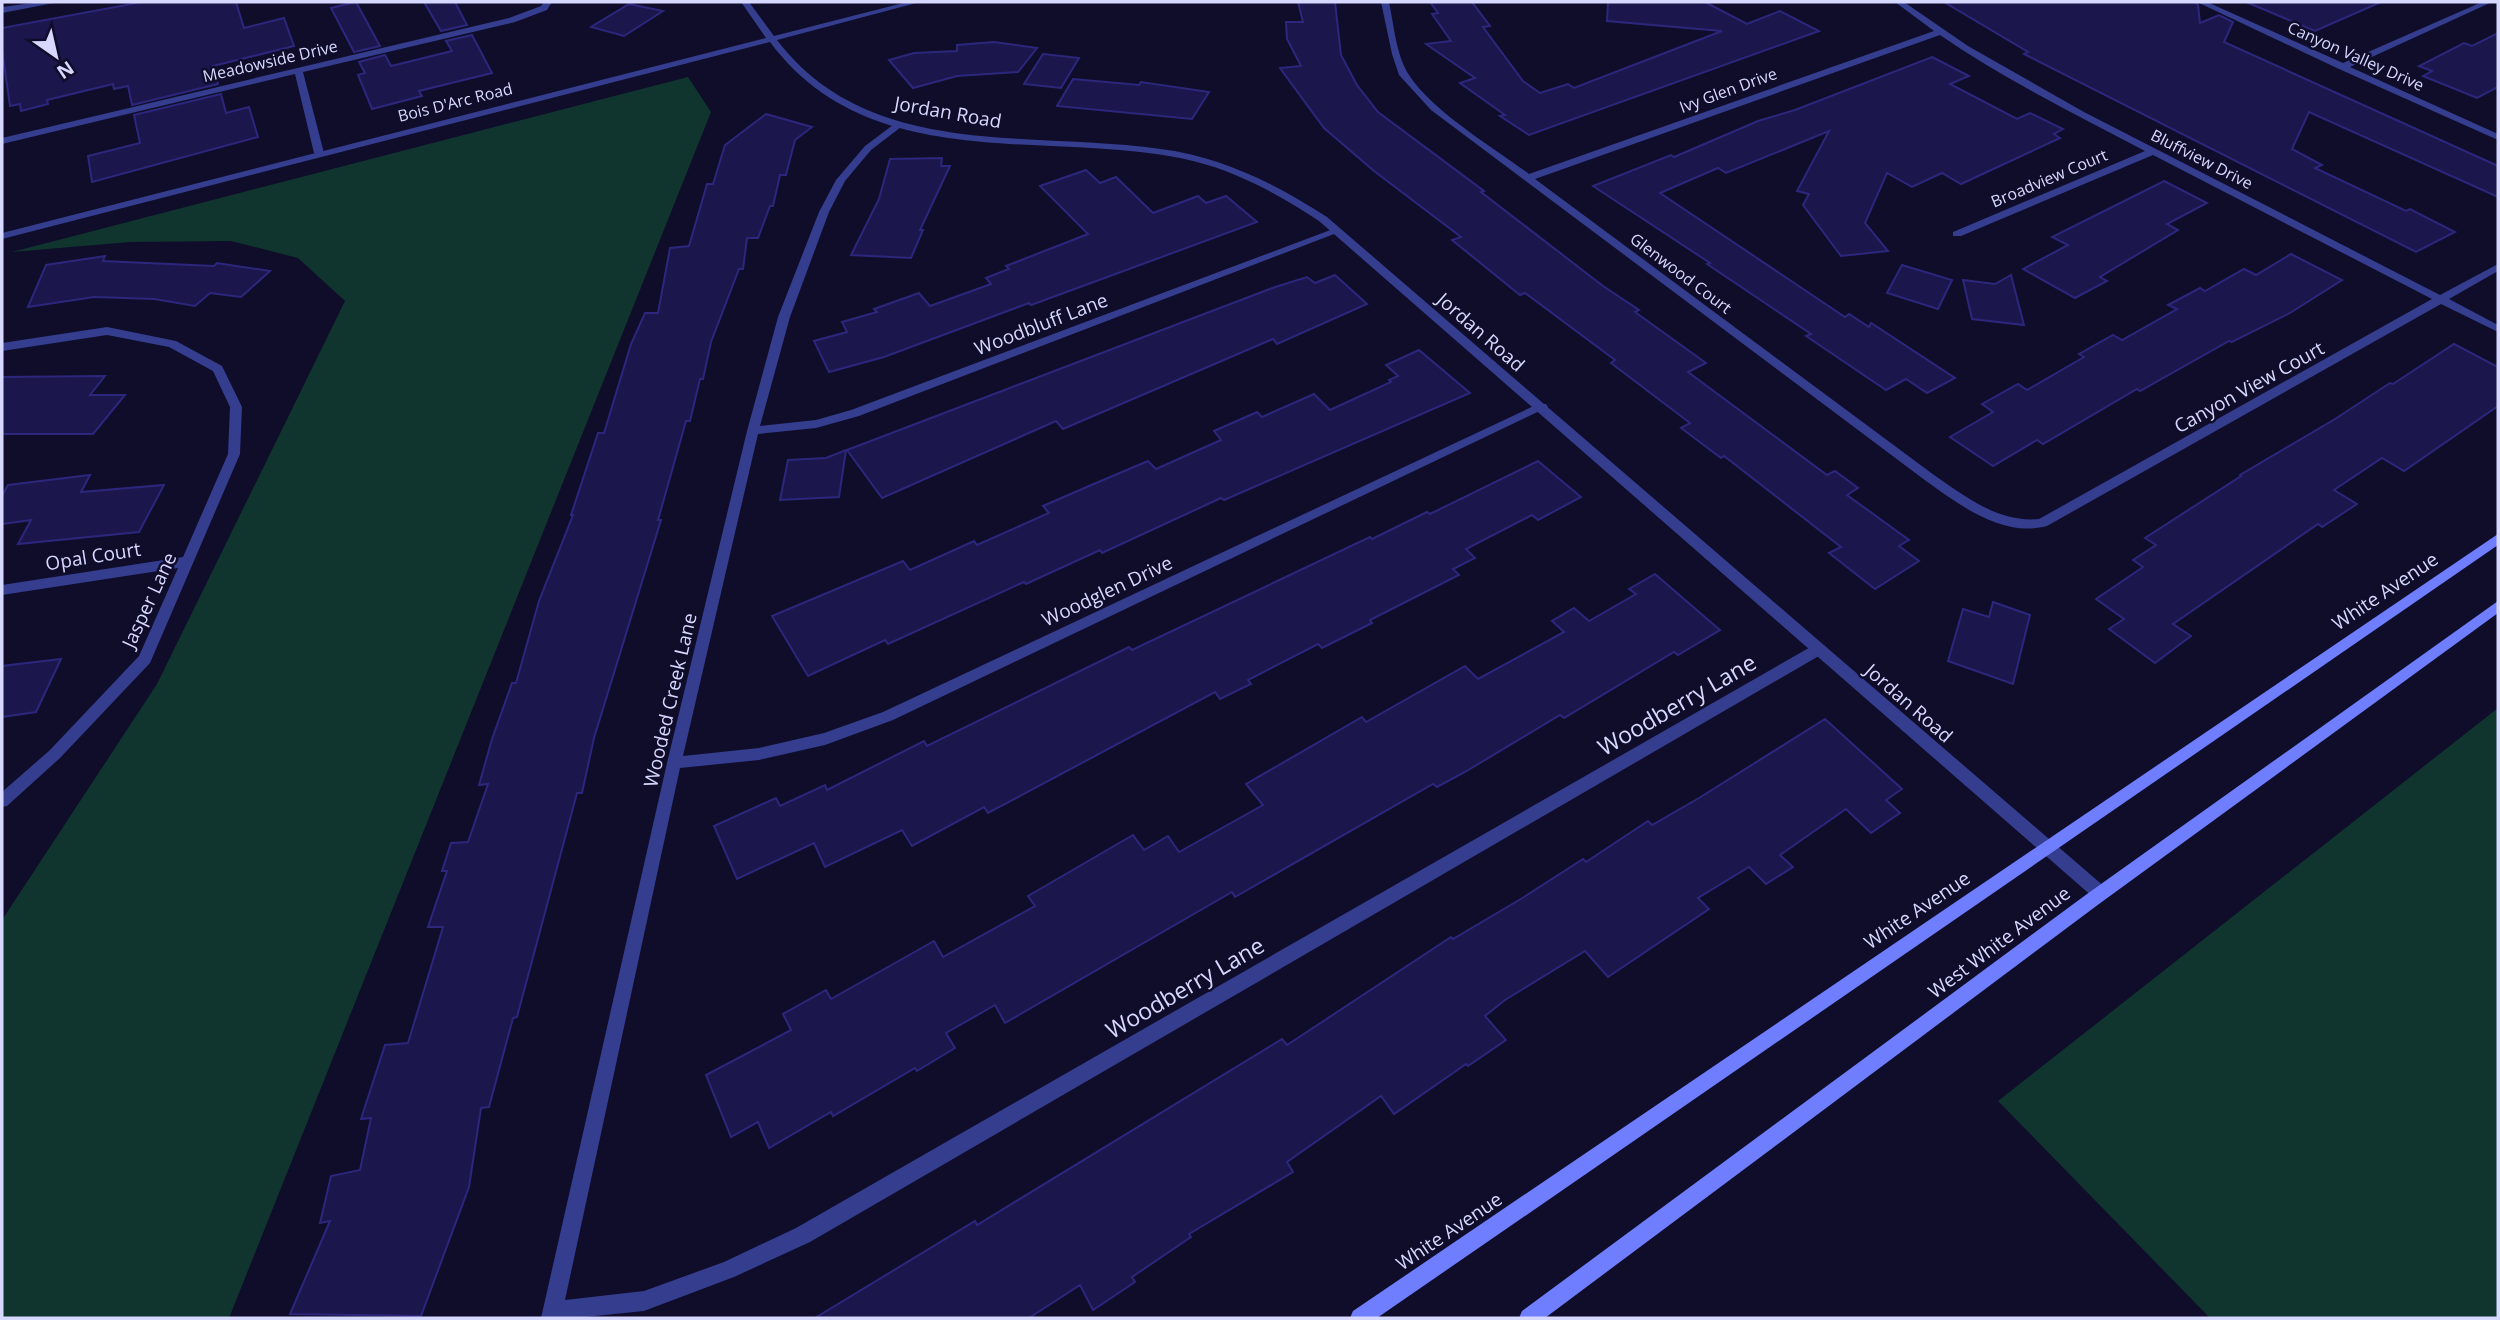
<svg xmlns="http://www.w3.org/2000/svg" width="2500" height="1320" font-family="'Open Sans',sans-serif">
<rect width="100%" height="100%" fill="#0f0d2a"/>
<!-- green -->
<g fill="#10352f">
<path d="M 688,77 L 711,112 L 229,1318 L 2,1318 L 2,920 L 157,684 L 345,301 L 298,258 L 231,241 L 130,242 L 12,252 Z"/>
<path d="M 2498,708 L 2498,1318 L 2210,1318 L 1998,1101 Z"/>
</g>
<!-- building -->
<g fill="#1b174d" stroke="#2c277c" stroke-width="2">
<path d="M 142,2 L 236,2 L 244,28 L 284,18 L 294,46 L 213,66 L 218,84 L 132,105 L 128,86 L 114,89 L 113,84 L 47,100 L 48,104 L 21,111 L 20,104 L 10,106 L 2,50 L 2,28 Z"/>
<path d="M 356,2 L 380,46 L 354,52 L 331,8 Z"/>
<path d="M 424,2 L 455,2 L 467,25 L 441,31 Z"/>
<path d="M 1298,2 L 1335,2 L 1341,55 L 1357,85 L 1378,112 L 1484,191 L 1481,192 L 1603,286 L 1639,310 L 1635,312 L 1706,363 L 1688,372 L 1827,475 L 1835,471 L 1858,488 L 1847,495 L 1909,540 L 1899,546 L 1919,561 L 1875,589 L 1829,553 L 1841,547 L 1724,456 L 1721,458 L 1681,428 L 1690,423 L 1611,363 L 1615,360 L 1525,293 L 1520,295 L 1452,240 L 1461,237 L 1374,171 L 1324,128 L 1280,68 L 1301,66 L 1287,39 L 1286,22 L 1303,22 Z"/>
<path d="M 1430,2 L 1472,2 L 1490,26 L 1483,27 L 1523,81 L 1540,93 L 1568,84 L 1574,88 L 1722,31 L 1607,21 L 1608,2 L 1705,2 L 1747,24 L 1780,11 L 1819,31 L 1529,135 L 1500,116 L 1505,115 L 1460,83 L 1475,78 L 1426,44 L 1451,41 L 1432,14 L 1438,13 Z"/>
<path d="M 1944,2 L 2195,2 L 2198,5 L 2200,23 L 2219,15 L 2233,22 L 2224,42 L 2498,166 L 2498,197 L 2309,112 L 2292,149 L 2322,165 L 2315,168 L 2406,211 L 2410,209 L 2455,232 L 2416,252 L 2024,54 L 2028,52 Z"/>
<path d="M 2246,2 L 2381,2 L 2315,31 Z"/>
<path d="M 629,4 L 663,11 L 624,36 L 591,27 Z"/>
<path d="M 2498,33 L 2498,87 L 2477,98 L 2423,76 L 2432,71 L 2419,66 L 2464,43 L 2472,46 Z"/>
<path d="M 472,35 L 492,73 L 419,91 L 422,96 L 372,109 L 358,75 L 365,73 L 359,62 L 385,55 L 391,66 L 452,51 L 446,41 Z"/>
<path d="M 994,42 L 1037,48 L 1018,72 L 957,76 L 913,88 L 889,60 L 914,53 L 957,51 L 957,45 Z"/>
<path d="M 1043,54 L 1079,58 L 1061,88 L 1024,84 Z"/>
<path d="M 1932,57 L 1969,76 L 1950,84 L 2017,119 L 2030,113 L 2063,129 L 2054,134 L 2060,138 L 1961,184 L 1942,173 L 1912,187 L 1887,173 L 1865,223 L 1888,251 L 1841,256 L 1803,205 L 1809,194 L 1797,191 L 1829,131 L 1726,173 L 1718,168 L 1660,193 L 1845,317 L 1849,314 L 1869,327 L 1871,323 L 1955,378 L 1927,393 L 1906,379 L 1886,390 L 1806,336 L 1811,334 L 1707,264 L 1710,263 L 1593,186 L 1671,155 L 1674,157 L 1758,121 L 1795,110 Z"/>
<path d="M 1073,79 L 1139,85 L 1141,82 L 1209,92 L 1192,119 L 1057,106 Z"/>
<path d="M 221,94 L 226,113 L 249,107 L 258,137 L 92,182 L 88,156 L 140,143 L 134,115 Z"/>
<path d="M 766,114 L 812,127 L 795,140 L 786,175 L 780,175 L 773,206 L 770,206 L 758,238 L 747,238 L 743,269 L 739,269 L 711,342 L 703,379 L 700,379 L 690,421 L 686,421 L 658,520 L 661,520 L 594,738 L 582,793 L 577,793 L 517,1017 L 513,1018 L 489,1107 L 481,1108 L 469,1187 L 421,1316 L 290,1314 L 330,1221 L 320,1223 L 331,1176 L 360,1170 L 371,1118 L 361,1119 L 385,1045 L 408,1043 L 443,927 L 428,927 L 447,871 L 442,871 L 451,843 L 468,842 L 488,784 L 479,785 L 492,739 L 512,683 L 516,683 L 539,601 L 573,515 L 571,515 L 598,433 L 604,433 L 631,344 L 645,313 L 658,313 L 670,248 L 689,246 L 707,184 L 713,184 L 725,145 Z"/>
<path d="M 942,158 L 941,166 L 950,166 L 920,230 L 923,230 L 911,258 L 851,255 L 879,199 L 890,159 Z"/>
<path d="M 1086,170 L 1100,183 L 1116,177 L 1153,213 L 1198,196 L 1206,203 L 1226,196 L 1257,222 L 1031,305 L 1029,303 L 884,357 L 829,372 L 814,341 L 847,332 L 842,322 L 877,312 L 874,309 L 919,293 L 930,306 L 991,284 L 986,278 L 1009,269 L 1006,266 L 1088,234 L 1040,186 Z"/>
<path d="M 2164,181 L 2207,203 L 2167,224 L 2178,230 L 2100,277 L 2107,281 L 2075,298 L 2023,269 L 2068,245 L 2052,237 Z"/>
<path d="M 2291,254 L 2342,280 L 2290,313 L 2232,342 L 2229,341 L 2140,391 L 2137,389 L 2043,444 L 2037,440 L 1993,466 L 1950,437 L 1993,412 L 1982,404 L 2018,384 L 2027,390 L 2084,357 L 2079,354 L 2113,335 L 2122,340 L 2177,309 L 2168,305 L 2200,288 L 2205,291 L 2244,269 L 2256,275 Z"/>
<path d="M 105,256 L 103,261 L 214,266 L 217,263 L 270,271 L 241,297 L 210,293 L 195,306 L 154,299 L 94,297 L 28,307 L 46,265 Z"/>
<path d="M 1902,265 L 1952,280 L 1938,309 L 1887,293 Z"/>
<path d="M 1335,275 L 1367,304 L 1277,344 L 1273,339 L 1063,429 L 1056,421 L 882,498 L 847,450 L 1275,287 L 1307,277 L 1315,283 Z"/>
<path d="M 2011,275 L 2024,325 L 1972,319 L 1963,280 L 1995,284 Z"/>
<path d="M 2454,344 L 2498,367 L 2498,406 L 2404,471 L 2382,458 L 2334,490 L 2357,504 L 2322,527 L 2318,524 L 2173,624 L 2191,636 L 2155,663 L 2109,629 L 2124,619 L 2096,599 L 2143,567 L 2133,560 L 2156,545 L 2145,538 L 2241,476 L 2240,475 L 2335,419 L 2390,383 L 2393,384 Z"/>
<path d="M 1419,350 L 1470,393 L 1224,500 L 1221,498 L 1102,553 L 1100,550 L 1026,584 L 1024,582 L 888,644 L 885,640 L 808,676 L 772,616 L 903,561 L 910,570 L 974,541 L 977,545 L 1049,513 L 1043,506 L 1089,486 L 1148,461 L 1156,469 L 1221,440 L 1214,431 L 1257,412 L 1262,417 L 1314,394 L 1330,410 L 1391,382 L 1389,380 L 1398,376 L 1386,365 Z"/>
<path d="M 105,376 L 90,395 L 125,395 L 93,434 L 2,434 L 2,377 Z"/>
<path d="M 846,450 L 839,497 L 780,500 L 788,460 L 826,458 Z"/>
<path d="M 1538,461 L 1581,497 L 1538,520 L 1532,515 L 1466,549 L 1475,558 L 1453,569 L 1459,575 L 1370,620 L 1372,623 L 1322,648 L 1318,644 L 1248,680 L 1251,684 L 1220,699 L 1215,692 L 988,813 L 984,807 L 912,846 L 902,830 L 825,867 L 814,843 L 737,879 L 714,826 L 776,798 L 780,806 L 825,785 L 827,790 L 924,741 L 927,746 L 1129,647 L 1132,650 L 1370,537 L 1372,539 L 1427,512 L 1430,514 Z"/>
<path d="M 90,475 L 81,492 L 164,485 L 139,532 L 18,544 L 31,520 L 2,524 L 2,496 L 8,485 Z"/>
<path d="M 1655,574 L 1720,630 L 1678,655 L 1674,652 L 1564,718 L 1560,715 L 1465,772 L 1437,787 L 1433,784 L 1235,897 L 1232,892 L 1005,1023 L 995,1005 L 946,1033 L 955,1048 L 917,1071 L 915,1068 L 833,1116 L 831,1112 L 769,1148 L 758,1122 L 731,1137 L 706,1075 L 791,1030 L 783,1014 L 826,990 L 831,999 L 934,941 L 943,957 L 1035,906 L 1028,896 L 1133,835 L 1144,850 L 1168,836 L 1179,852 L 1263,805 L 1246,784 L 1362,717 L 1366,722 L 1465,666 L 1478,679 L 1564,632 L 1552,621 L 1574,608 L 1589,621 L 1636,594 L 1629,589 Z"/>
<path d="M 1993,602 L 2030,615 L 2013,684 L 1948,661 L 1963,609 L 1989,617 Z"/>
<path d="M 61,659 L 36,712 L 2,717 L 2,666 Z"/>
<path d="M 1825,719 L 1902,789 L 1886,800 L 1900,813 L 1871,833 L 1846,809 L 1780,855 L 1793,867 L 1766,884 L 1749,867 L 1698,898 L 1709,909 L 1608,977 L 1585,951 L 1505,1000 L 1485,1016 L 1506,1040 L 1468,1066 L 1466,1064 L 1394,1114 L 1381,1096 L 1287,1162 L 1293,1172 L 1189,1234 L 1191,1237 L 1132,1277 L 1135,1282 L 1093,1310 L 1080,1285 L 1029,1318 L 815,1318 L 975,1221 L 977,1225 L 1282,1039 L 1287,1045 L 1451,937 L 1453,939 L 1524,897 L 1583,859 L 1586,862 L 1648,821 L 1652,825 L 1699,798 Z"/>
</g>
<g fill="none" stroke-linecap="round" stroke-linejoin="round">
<!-- minor -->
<g fill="#343d8e" fill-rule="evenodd">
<path d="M 40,2 L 59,2 L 2,13 L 2,7 Z"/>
<path d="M 544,2 L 552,2 L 547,10 L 515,22 L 303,72 L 324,153 L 322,155 L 314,153 L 295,74 L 2,144 L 2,138 L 509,18 L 541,6 Z"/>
<path d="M 1381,2 L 1389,2 C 1394,25 1396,55 1409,75 C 1433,112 1493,147 1529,174 L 1934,31 L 1895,2 L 1904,2 L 1968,46 L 2084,112 L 2440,295 L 2498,264 L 2498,271 L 2449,299 L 2498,325 L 2498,332 L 2441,304 L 2047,526 C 2002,538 1960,505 1926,481 L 1431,110 L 1399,75 L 1392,54 ZM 1940,35 C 2004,79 2076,115 2145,151 L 1953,232 L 1953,236 L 1961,236 L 2153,155 L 2432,299 L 2039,519 C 1999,523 1966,497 1934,475 L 1535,179 Z"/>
<path d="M 2197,2 L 2207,2 L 2343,63 L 2482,2 L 2492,2 L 2350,67 L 2498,134 L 2498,140 L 2339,69 Z"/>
<path d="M 897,122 L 905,124 L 871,150 L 845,181 L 829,212 L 790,317 L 760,426 L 816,420 L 851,410 L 1333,229 L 1341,229 L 1342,231 L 859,416 L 816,428 L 758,434 L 683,756 L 759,748 L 824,733 L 883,712 L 1538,404 L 1546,404 L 1548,407 L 893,720 L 825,745 L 759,760 L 680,768 L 565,1300 L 644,1291 L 724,1262 L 796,1228 L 1814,645 L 1824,645 L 1826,649 L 1824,653 L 810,1242 L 734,1277 L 644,1311 L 575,1318 L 541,1318 L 667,763 L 747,431 L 778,317 L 819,212 L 836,180 L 865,146 Z"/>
<path d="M 107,327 L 176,341 L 222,366 L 242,407 L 240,454 L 150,663 L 60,758 L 7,806 L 2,807 L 2,792 L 50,750 L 139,656 L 178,568 L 2,595 L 2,585 L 183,557 L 228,454 L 230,407 L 213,371 L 169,347 L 107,335 L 2,351 L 2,343 Z"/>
</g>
<!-- tertiary -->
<path fill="#343d8e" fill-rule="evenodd" d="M 741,2 L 749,2 L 774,36 L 907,2 L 920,2 L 777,40 C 869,161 1029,130 1161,149 C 1222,157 1276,184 1327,217 L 2106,888 L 2108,893 L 2106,898 L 2100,900 L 2094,898 L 1319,221 C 1277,193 1231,168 1180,158 C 1039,131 868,174 770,42 L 2,239 L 2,233 L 766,38 Z"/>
<!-- secondary -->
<g fill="#6e7eff" fill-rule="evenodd">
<path d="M 2498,534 L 2498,545 L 1377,1318 L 1350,1318 L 1353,1311 Z"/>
<path d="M 2498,601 L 2498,613 L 2099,904 L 1545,1318 L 1519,1318 L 1522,1311 L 2087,894 Z"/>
</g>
</g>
<g text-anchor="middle" stroke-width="5" stroke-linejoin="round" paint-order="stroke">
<!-- far-street labels -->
<g font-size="16" fill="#d7d8ff" stroke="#0f0d2a">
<text transform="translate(2356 56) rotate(24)" y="6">Canyon Valley Drive</text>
<text transform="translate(270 61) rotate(-13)" y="6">Meadowside Drive</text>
<text transform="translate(1728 90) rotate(-20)" y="6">Ivy Glen Drive</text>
<text transform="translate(455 102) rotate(-14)" y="6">Bois D'Arc Road</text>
<text transform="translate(2202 159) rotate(27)" y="6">Bluffview Drive</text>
<text transform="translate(2049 178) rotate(-23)" y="6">Broadview Court</text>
<text transform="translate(1681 273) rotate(37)" y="6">Glenwood Court</text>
</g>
<!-- street labels -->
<g font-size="19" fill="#d7d8ff" stroke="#0f0d2a">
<text transform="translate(948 112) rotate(10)" y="7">Jordan Road</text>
<text transform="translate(1041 324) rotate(-21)" y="7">Woodbluff Lane</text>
<text transform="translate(1481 332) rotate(41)" y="7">Jordan Road</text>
<text transform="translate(2249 387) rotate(-29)" y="7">Canyon View Court</text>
<text transform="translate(93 556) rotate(-9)" y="7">Opal Court</text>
<text transform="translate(1107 591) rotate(-25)" y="7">Woodglen Drive</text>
<text transform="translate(2385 591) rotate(-34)" y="7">White Avenue</text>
<text transform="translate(149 600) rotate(-65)" y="7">Jasper Lane</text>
<text transform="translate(670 700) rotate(-77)" y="7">Wooded Creek Lane</text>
<text transform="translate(1909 703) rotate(41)" y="7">Jordan Road</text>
<text transform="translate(1917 910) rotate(-34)" y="7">White Avenue</text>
<text transform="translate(1999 942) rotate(-37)" y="7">West White Avenue</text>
<text transform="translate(1449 1231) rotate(-34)" y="7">White Avenue</text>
</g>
<!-- near-street labels -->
<g font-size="23" fill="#d7d8ff" stroke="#0f0d2a">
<text transform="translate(1677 705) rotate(-30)" y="8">Woodberry Lane</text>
<text transform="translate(1185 988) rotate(-30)" y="8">Woodberry Lane</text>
</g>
</g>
<!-- border -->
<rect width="2500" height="1320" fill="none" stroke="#d7d8ff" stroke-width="7"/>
<!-- north arrow -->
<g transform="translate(56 56) rotate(146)" stroke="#0f0d2a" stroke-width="5" paint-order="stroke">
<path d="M0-5L12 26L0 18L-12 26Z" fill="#d7d8ff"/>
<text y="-10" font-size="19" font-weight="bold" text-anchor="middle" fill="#d7d8ff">N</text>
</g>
</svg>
